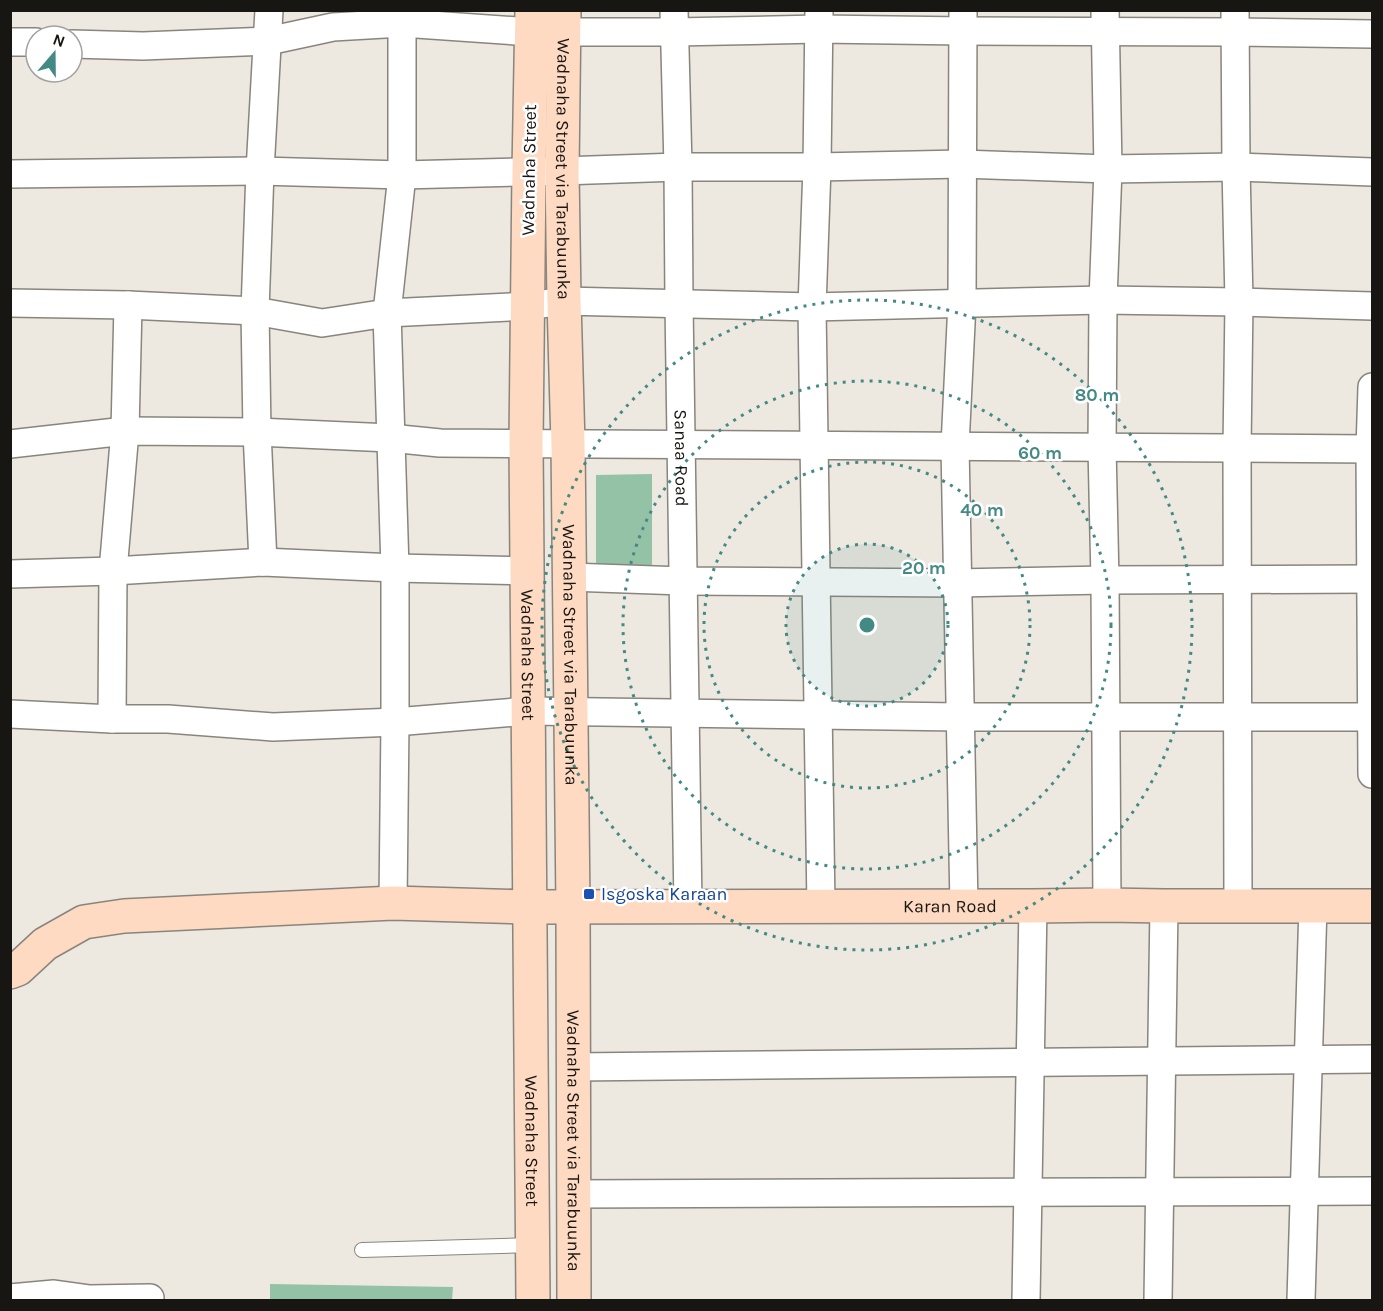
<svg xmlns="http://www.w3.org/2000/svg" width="1383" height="1311" font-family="Karla,sans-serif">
<rect width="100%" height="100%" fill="#ede8e0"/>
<!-- green -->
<g fill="#94c2a6">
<path d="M 652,474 L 652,565 L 596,565 L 596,475 Z"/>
<path d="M 270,1284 L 453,1287 L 452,1300 L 270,1300 Z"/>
</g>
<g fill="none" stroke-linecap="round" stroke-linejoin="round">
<defs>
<path id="lane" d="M 362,1250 L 533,1245"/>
<g id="street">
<path id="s1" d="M 674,10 L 678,167 L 679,304 L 688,907"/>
<path d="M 963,10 L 962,303 L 955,446 L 964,906"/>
<path d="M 1105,10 L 1108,169 L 1103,300 L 1102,447 L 1105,580 L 1107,905"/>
<path d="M 1235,10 L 1236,167 L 1239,302 L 1237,448 L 1238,906"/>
<path d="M 819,11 L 817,167 L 812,307 L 821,907"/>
<path d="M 10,42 L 36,42"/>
<path d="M 72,44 L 143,46 L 268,41 L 333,27 L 402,23 L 531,32 L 675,32 L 819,29 L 964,31 L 1235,32 L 1372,34"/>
<path d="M 10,174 L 260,171 L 402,175 L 562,171 L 678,167 L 817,167 L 962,164 L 1108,169 L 1236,167 L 1372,172"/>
<path d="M 10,303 L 128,305 L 255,311 L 322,323 L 387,313 L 528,306 L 564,301 L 812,307 L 1103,300 L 1239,302 L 1372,306"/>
<path d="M 1372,387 L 1370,449 L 1372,774"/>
<path d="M 10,444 L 125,431 L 257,432 L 390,438 L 440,443 L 1372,449"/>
<path d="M 263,562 L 257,432 L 255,311 L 260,171 L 269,10"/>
<path d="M 10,574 L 113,571 L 263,562 L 395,568 L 527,571"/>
<path d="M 569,577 L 683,581 L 957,583 L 1105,580 L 1372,579"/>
<path d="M 10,714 L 112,719 L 168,719 L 273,727 L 395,722 L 528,711 L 960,717 L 1372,717"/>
<path d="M 112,719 L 113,571 L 125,431 L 128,305"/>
<path d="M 393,903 L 395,722 L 395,568 L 387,313 L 402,175 L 402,10"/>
<path d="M 574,1067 L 1372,1059"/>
<path d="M 574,1194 L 1372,1191"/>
<path d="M 10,1298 L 54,1294 L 90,1299 L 150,1298"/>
<path d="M 1026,1300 L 1033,906"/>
<path d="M 1158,1300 L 1164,906"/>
<path d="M 1301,1300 L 1313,906"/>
</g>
<g id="secondary">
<path id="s2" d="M 532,10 L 529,171 L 526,443 L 533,1300"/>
<path id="s3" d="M 564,10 L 562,171 L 564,301 L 568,444 L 573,907 L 574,1300"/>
<path id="s4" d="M 10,972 L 18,969 L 45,944 L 84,922 L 124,916 L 393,903 L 529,907 L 1033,906 L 1107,905 L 1164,906 L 1372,906"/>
</g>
</defs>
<!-- lane casing -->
<use href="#lane" stroke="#89857d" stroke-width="16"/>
<!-- street casing -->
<use href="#street" stroke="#89857d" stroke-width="30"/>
<!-- secondary casing -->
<use href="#secondary" stroke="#89857d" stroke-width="36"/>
<!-- lane -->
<use href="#lane" stroke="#fff" stroke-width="14"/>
<!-- street -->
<use href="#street" stroke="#fff" stroke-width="27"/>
<!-- secondary -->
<use href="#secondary" stroke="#fddac1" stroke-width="33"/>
</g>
<!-- distance rings -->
<circle cx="867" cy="625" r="81" fill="#438a85" fill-opacity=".12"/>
<g fill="none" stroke="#438a85" stroke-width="3" stroke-dasharray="3 6">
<circle cx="867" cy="625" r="81"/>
<circle cx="867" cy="625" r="163"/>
<circle cx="867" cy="625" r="244"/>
<circle cx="867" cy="625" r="325"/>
</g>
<!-- markers -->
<rect fill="#1a4fb4" stroke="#fff" stroke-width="2" x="583" y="888" width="12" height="12" rx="3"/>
<g text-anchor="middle" stroke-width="5" stroke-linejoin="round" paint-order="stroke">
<!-- street labels -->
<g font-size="18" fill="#181613" stroke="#fff">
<text transform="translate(529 170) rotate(-89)" y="6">Wadnaha Street</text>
<text dy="6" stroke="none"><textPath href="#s3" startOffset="159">Wadnaha Street via Tarabuunka</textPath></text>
<text dy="6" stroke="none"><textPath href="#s1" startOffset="448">Sanaa Road</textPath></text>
<text dy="6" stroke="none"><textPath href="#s2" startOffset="645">Wadnaha Street</textPath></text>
<text dy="6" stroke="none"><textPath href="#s3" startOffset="645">Wadnaha Street via Tarabuunka</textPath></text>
<text dy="6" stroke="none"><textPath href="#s4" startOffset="957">Karan Road</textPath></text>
<text dy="6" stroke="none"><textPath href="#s2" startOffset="1131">Wadnaha Street</textPath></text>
<text dy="6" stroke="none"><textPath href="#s3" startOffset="1131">Wadnaha Street via Tarabuunka</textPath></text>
</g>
<!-- transit labels -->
<g font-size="18" fill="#164399" stroke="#fff" text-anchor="start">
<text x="601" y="900">Isgoska Karaan</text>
</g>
</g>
<circle cx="867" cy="625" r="9" fill="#438a85" stroke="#fff" stroke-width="3"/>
<g font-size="18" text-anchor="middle" font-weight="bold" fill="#438a85" stroke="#fff" stroke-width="5" stroke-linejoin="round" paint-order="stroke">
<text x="1097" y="401">80 m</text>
<text x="1040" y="459">60 m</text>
<text x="982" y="516">40 m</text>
<text x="924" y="574">20 m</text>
</g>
<!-- border -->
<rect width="1383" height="1311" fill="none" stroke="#181613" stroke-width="24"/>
<!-- north arrow -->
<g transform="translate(54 54) rotate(20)"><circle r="28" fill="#ffffff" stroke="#a3a2a1" stroke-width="1.5"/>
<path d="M0-4.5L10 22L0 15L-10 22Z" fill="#438a85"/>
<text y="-9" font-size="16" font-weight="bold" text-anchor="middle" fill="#181613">N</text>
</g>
</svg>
